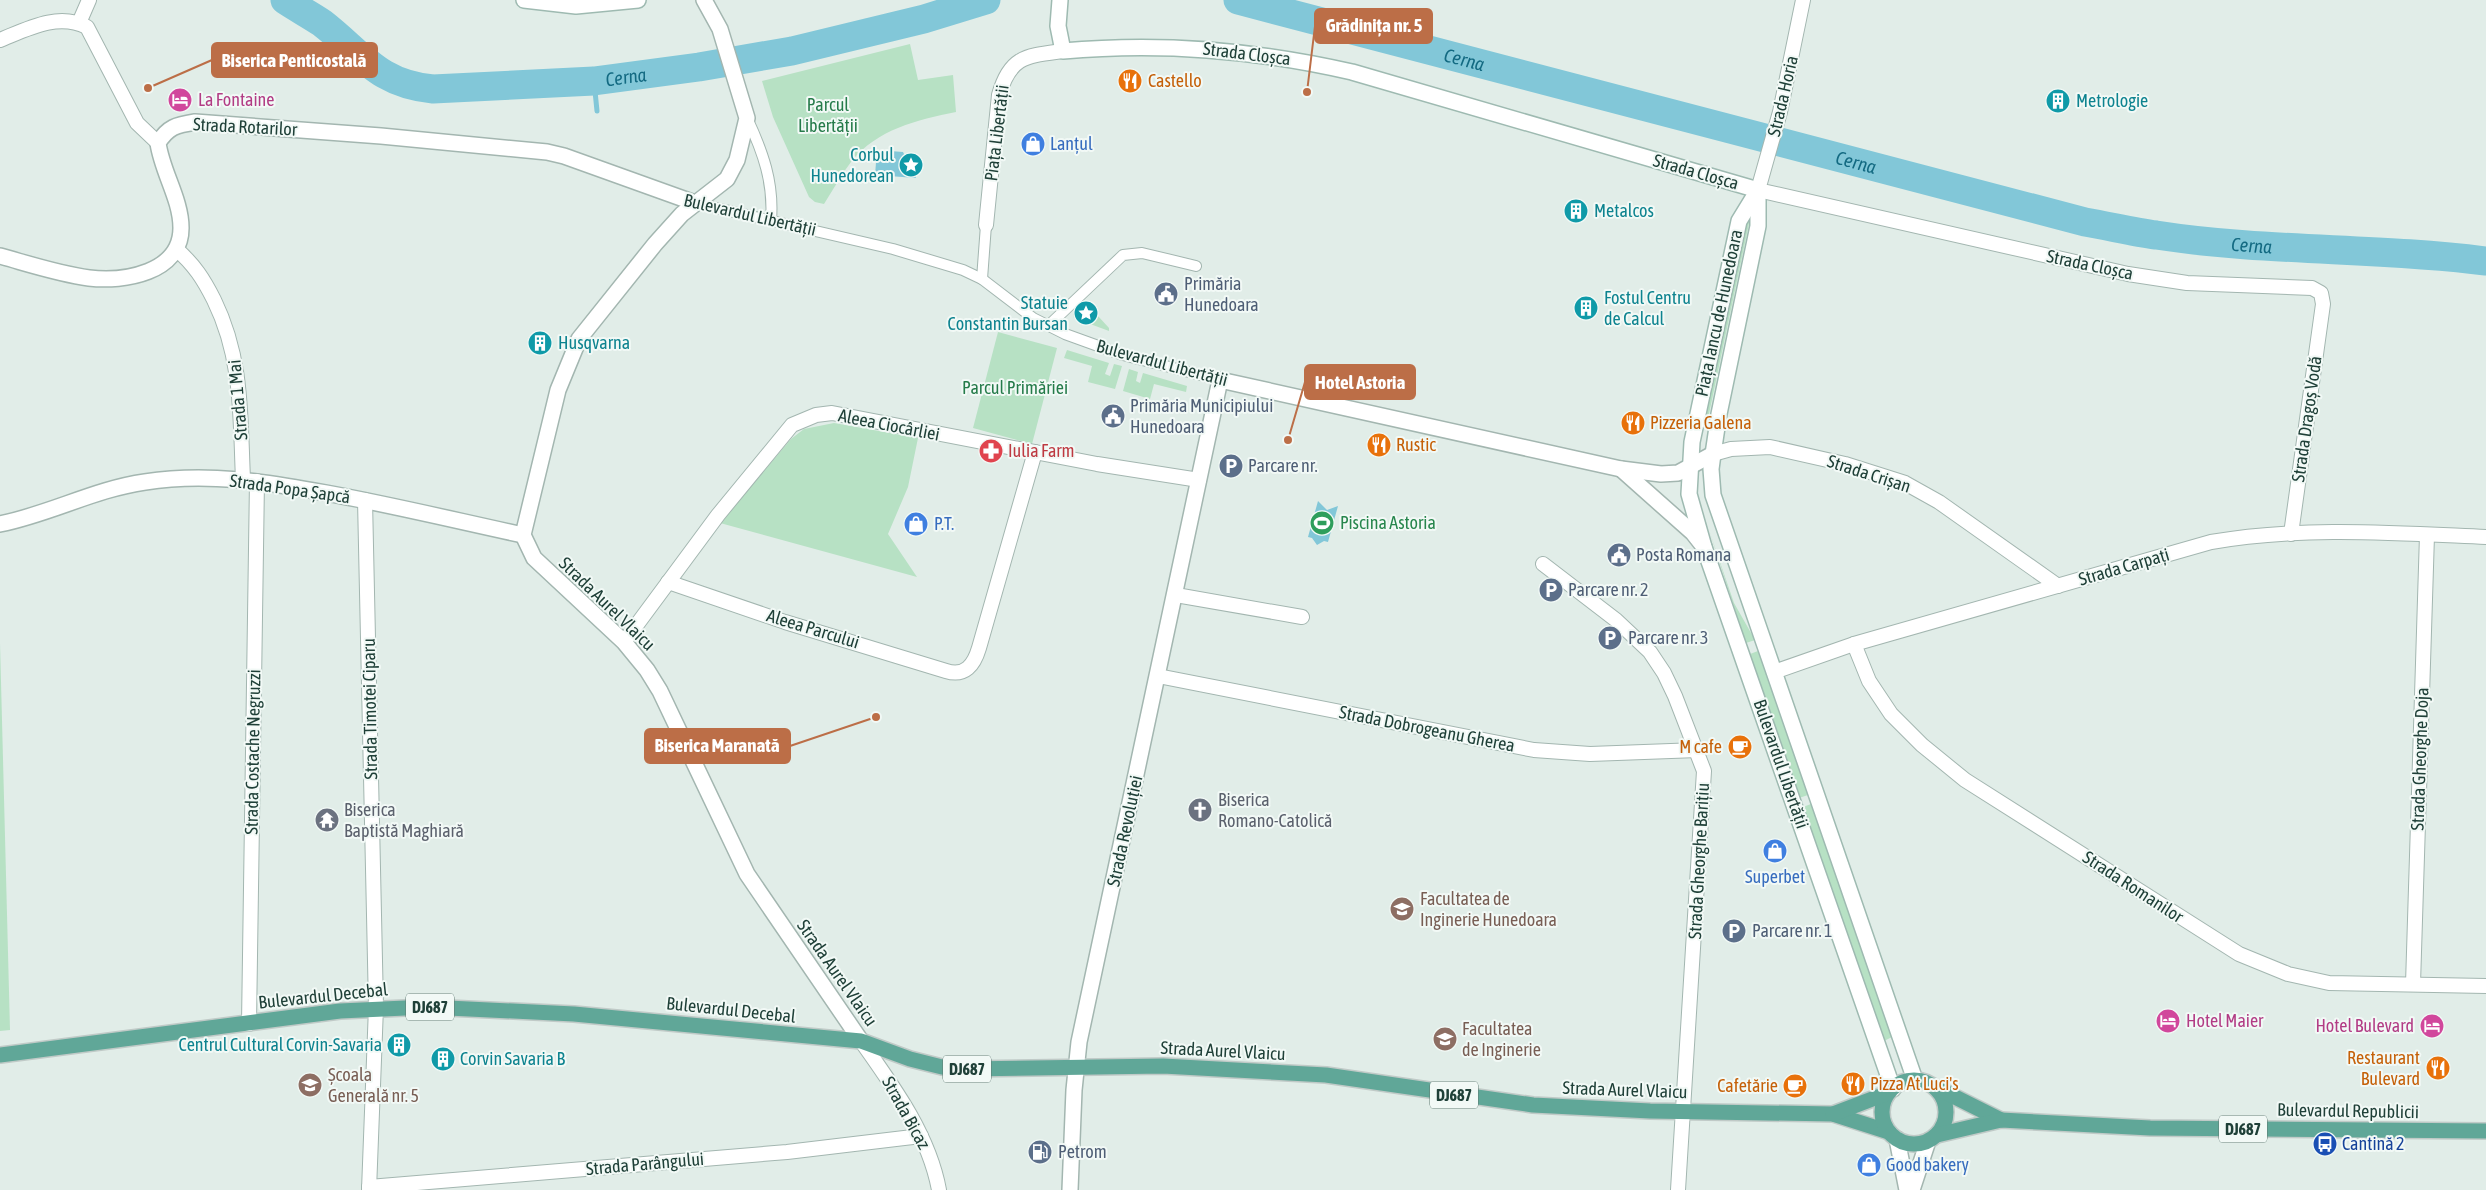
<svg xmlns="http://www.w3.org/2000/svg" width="2486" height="1190" font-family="'Asap Condensed',sans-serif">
<rect width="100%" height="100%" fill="#e1ede8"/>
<!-- green -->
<g fill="#b7e1c4">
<path d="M 910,44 L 918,80 L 953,75 L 956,112 C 917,120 877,129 851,162 C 841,175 833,190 824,204 L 815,202 L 809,197 L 773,117 L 762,81 Z"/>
<path d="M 1751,214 L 1709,414 L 1704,417 L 1744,229 Z"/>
<path d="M 1086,303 L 1109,328 L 1109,331 L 1074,318 L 1073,314 L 1079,305 Z"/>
<path d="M 998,332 L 1057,348 L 1032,444 L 973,428 Z"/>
<path d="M 1067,350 L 1109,363 L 1105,374 L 1110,376 L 1114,364 L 1122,366 L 1115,389 L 1088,382 L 1092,366 L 1064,358 Z"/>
<path d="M 1129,369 L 1138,372 L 1136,381 L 1140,383 L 1143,373 L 1187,386 L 1186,392 L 1154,384 L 1150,399 L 1123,391 Z"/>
<path d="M 834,423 L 918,438 L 908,487 L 888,534 L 917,577 L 720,523 L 791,439 L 804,429 Z"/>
<path d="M 1709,530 L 1734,603 L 1755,640 L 1746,643 Z"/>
<path d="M 0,643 L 10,1030 L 0,1031 Z"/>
<path d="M 1758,651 L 1808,795 L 1799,798 L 1750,654 Z"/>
<path d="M 1811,804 L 1892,1037 L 1884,1041 L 1803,807 Z"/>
</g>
<!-- water -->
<g fill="#82c7d8">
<path d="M 877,150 L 903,152 L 916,178 L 875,175 Z"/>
<path d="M 1318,501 L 1327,510 L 1338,506 L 1328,542 L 1324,541 L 1317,545 L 1312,538 L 1308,537 Z"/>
</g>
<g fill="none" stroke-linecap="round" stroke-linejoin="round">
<!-- stream -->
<path stroke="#82c7d8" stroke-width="5" d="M 594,81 L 597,111"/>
<!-- river -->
<g stroke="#82c7d8" stroke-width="29">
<path id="s1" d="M 285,0 C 297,8 310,15 322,23 C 362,54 378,84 433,89 L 594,81 L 699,67 L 792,51 L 924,19 L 986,0"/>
<path id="s2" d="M 1238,0 L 2085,222 C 2109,226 2133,232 2156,235 C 2265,252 2377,247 2486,261"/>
</g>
<defs>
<g id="pedestrian">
<path d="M 747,118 C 763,152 774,183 771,220"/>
<path d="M 695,203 L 893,249 L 963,270 L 982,279 L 1033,318 L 1065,334 L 1123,355 L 1220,380"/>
<path d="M 982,279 L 986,225"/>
<path d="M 1048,326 L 1123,255 L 1142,253 L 1196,266"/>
</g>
<g id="minor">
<path d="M 1803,0 L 1780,112 L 1758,190 L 2128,274 L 2187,283 L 2312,288 L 2321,293 L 2323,304 L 2291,534"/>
<path d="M 79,23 L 89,0"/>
<path d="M 0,40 C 27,29 58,12 87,27 L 137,123 L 158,143"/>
<path d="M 986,225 L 999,95 C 1010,56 1026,56 1063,51"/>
<path d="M 176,249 C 194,264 204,280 214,300 C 243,359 240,416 243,479"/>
<path d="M 1713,454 L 1731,449 L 1770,447 L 1845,464 L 1905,483 L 1939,502 L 2058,586"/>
<path d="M 365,500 L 376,1007 L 369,1190"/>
<path d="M 1543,564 L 1616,620 L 1650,652 L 1664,673 L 1675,696 L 1704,771 L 1678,1190"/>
<path d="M 668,582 L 785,622 L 946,671 C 965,677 974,665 979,648 L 1035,452"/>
<path d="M 1176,595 L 1302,617"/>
<path d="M 624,642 L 718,515 L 792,425 L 816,415 L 832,413 L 1097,464 L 1199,480"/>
<path d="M 1854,644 L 1869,681 L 1891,714 L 1922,745 L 1965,780 L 2239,954 L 2288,974 L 2329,983 L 2486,986"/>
<path d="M 1774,672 L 1854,644 L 2211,542 C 2302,526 2395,533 2486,537"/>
<path d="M 1158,676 L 1534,750 L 1590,754 L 1698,750"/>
<path d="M 2413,984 L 2427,535"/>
<path d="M 249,1024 L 257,481"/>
<path d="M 861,1041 C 893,1086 929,1135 939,1190"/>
<path d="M 369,1187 L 787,1152 L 921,1136"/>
</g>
<g id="tertiary">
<path d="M 704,0 L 720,29 L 747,118 L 737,160 L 727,179 L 682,214 L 655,244 L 579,339 L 558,390 L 523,535 L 534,558 L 624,642 L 647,670 L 660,691 L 747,874 L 861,1041"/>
<path d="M 0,256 C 29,264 59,274 89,278 C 124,282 181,273 181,228 C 181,199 162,172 158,143 C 168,127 176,125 195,122 L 381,136 L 547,152 L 564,156 L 695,203"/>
<path d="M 1621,469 L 1693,533 L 1704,547"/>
<path d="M 0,524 C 50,514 95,489 145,482 C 207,472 266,482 326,493 C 392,505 458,521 523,535"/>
<path d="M 1897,1139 L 1907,1190"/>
<path d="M 1070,1190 L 1074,1090 L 1079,1042 L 1220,380 L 1621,469 L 1661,474 L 1678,473 L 1713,454"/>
<path d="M 1912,1190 L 1928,1141"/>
</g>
<g id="secondary">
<path d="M 524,0 L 576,6 L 638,0"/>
<path d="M 1060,0 L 1058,26 L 1063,51 C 1161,42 1256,50 1352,72 L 1758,190"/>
<path d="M 1758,190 L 1739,221 L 1692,442 L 1689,494 L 1704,547 L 1893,1089"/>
<path d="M 1758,190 L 1758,226 L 1719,414 L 1713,454 L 1711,469 L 1713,495 L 1915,1080"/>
</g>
<g id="primary">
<path d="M 0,1055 L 340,1011 L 427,1007 L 574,1014 L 861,1041 L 910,1059 L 942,1067 L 964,1069 L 1163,1066 L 1326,1075 L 1533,1105 L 1650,1111 L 1833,1114 L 1889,1132"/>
<circle cx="1914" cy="1112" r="32"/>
<path d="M 1935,1087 L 2001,1120"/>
<path d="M 1833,1114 L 1888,1093"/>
<path d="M 1937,1135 L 2001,1120 L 2150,1128 L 2486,1131"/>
</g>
</defs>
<!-- pedestrian casing -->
<use href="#pedestrian" stroke="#a3b6b0" stroke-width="12"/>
<!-- minor casing -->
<use href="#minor" stroke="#a3b6b0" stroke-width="16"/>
<!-- tertiary casing -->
<use href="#tertiary" stroke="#a3b6b0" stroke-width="18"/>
<!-- secondary casing -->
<use href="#secondary" stroke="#9ebab1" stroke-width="18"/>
<!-- primary casing -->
<use href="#primary" stroke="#c0cac7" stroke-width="18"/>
<!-- pedestrian -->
<use href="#pedestrian" stroke="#fff" stroke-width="10"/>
<!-- minor -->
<use href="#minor" stroke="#fff" stroke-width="14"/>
<!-- tertiary -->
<use href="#tertiary" stroke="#fff" stroke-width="15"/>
<!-- secondary -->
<use href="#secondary" stroke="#fff" stroke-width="15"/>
<!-- primary -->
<use href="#primary" stroke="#60a798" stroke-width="15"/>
</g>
<!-- icons -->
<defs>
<symbol id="restaurant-disc" viewBox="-11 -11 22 22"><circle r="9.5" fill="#e8710a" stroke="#f2f9f6"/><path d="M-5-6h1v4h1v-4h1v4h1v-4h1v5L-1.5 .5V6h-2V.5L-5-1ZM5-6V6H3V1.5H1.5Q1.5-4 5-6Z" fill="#fff"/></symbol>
<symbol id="hotel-disc" viewBox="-11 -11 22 22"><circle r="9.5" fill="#d1479c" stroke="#f2f9f6"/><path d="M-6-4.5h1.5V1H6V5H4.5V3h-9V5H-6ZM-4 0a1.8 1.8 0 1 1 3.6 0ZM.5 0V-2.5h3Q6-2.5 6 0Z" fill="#fff"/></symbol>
<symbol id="building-disc" viewBox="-11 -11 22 22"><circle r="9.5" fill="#0f9aa8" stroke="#f2f9f6"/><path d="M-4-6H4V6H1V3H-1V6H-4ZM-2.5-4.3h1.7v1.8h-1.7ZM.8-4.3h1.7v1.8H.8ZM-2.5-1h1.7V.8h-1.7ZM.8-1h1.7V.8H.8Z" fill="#fff"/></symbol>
<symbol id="shop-disc" viewBox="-11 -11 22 22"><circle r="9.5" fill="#3f7fe0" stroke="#f2f9f6"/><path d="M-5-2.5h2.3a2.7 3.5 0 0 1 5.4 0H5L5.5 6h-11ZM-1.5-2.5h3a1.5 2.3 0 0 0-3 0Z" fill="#fff"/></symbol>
<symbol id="sight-disc" viewBox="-11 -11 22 22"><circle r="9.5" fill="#0f9aa8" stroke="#f2f9f6"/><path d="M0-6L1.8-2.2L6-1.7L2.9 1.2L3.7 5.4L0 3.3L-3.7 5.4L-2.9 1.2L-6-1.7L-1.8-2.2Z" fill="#fff"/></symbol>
<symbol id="civic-disc" viewBox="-11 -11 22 22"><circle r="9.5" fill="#5c6f8a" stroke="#f2f9f6"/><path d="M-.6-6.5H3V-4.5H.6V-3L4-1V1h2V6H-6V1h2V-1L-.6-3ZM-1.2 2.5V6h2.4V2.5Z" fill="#fff"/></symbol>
<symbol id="pharmacy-disc" viewBox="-11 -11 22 22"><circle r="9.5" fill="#e0444e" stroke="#f2f9f6"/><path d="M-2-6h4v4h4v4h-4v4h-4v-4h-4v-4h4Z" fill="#fff"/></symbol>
<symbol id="parking-disc" viewBox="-11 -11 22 22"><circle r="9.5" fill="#5c6f8a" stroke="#f2f9f6"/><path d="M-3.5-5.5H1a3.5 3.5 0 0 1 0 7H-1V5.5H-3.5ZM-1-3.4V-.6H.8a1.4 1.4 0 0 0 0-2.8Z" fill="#fff"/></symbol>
<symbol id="stadium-disc" viewBox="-11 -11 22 22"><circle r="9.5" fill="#2e9e5b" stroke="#f2f9f6"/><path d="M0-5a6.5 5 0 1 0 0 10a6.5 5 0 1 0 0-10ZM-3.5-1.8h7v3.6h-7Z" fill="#fff"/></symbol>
<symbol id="cafe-disc" viewBox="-11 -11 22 22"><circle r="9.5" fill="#e8710a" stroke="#f2f9f6"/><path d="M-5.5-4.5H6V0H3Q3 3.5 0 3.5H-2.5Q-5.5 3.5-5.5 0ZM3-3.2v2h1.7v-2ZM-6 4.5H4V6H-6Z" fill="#fff"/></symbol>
<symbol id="church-disc" viewBox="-11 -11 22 22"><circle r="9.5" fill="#6b7280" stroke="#f2f9f6"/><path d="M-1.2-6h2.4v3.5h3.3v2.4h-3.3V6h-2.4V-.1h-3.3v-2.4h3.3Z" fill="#fff"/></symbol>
<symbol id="temple-disc" viewBox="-11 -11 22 22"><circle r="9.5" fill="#6b7280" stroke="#f2f9f6"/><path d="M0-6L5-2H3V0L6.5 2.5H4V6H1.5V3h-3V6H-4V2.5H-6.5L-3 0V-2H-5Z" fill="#fff"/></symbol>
<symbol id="university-disc" viewBox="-11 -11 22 22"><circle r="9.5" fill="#8d6e63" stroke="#f2f9f6"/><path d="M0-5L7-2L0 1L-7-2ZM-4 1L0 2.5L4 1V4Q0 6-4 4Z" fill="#fff"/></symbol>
<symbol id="school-disc" viewBox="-11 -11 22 22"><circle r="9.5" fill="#8d6e63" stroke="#f2f9f6"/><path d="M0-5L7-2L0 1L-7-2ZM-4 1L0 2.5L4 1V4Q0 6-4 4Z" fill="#fff"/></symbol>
<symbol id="bus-disc" viewBox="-11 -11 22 22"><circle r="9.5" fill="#1a4fb4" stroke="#f2f9f6"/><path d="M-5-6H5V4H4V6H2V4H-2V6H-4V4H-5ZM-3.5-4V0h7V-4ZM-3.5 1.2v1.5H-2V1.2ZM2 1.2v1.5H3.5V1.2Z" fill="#fff"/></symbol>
<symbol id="fuel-disc" viewBox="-11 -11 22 22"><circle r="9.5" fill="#5c6f8a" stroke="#f2f9f6"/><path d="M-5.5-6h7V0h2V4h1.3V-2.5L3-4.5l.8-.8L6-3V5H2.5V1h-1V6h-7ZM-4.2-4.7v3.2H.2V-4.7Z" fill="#fff"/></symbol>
</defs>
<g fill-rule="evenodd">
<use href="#restaurant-disc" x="1116" y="67" width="28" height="28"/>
<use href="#hotel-disc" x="166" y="86" width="28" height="28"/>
<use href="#building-disc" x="2044" y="87" width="28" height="28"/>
<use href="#shop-disc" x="1019" y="130" width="28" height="28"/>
<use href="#sight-disc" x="897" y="151" width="28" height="28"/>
<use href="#building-disc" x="1562" y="197" width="28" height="28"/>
<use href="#civic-disc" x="1152" y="280" width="28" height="28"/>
<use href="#building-disc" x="1572" y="294" width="28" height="28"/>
<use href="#sight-disc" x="1072" y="299" width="28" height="28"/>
<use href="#building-disc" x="526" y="329" width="28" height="28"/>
<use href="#civic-disc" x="1099" y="402" width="28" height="28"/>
<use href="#restaurant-disc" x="1619" y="409" width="28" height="28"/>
<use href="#restaurant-disc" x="1365" y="431" width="28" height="28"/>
<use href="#pharmacy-disc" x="977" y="437" width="28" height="28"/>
<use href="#parking-disc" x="1217" y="452" width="28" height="28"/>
<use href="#stadium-disc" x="1308" y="509" width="28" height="28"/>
<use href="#shop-disc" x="902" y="510" width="28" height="28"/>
<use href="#civic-disc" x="1605" y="541" width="28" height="28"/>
<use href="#parking-disc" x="1537" y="576" width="28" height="28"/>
<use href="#parking-disc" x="1596" y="624" width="28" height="28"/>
<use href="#cafe-disc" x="1726" y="733" width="28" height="28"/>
<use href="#church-disc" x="1186" y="796" width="28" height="28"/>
<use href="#temple-disc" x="313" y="806" width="28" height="28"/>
<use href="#shop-disc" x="1761" y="837" width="28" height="28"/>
<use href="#university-disc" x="1388" y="895" width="28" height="28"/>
<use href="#parking-disc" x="1720" y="917" width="28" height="28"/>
<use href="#hotel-disc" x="2154" y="1007" width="28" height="28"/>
<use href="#hotel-disc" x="2418" y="1012" width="28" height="28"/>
<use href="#university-disc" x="1431" y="1025" width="28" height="28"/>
<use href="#building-disc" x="385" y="1031" width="28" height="28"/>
<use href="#building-disc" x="429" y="1045" width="28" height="28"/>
<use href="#restaurant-disc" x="2424" y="1054" width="28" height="28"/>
<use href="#restaurant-disc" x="1839" y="1070" width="28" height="28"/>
<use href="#school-disc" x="296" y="1071" width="28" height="28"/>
<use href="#cafe-disc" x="1781" y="1072" width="28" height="28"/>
<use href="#bus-disc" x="2311" y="1130" width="28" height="28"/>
<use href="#fuel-disc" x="1026" y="1138" width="28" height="28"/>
<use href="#shop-disc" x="1855" y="1151" width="28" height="28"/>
</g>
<g text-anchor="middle" stroke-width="4" stroke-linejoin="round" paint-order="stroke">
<!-- shield labels -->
<g fill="#f2f9f6" stroke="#5e7871" stroke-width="1">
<rect x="406" y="993.5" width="48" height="27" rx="4"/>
<rect x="943" y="1055.5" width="48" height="27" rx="4"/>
<rect x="1430" y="1081.5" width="48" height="27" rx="4"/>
<rect x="2219" y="1115.5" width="48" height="27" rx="4"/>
</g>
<g font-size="16" font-weight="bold" fill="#1f4038">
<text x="430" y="1013">DJ687</text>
<text x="967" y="1075">DJ687</text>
<text x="1454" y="1101">DJ687</text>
<text x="2243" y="1135">DJ687</text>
</g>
<!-- street labels -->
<g font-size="18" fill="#1f4038" stroke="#f2f9f6">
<text transform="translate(1247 54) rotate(7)" y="6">Strada Cloșca</text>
<text transform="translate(1783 96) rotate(-77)" y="6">Strada Horia</text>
<text transform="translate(245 127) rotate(3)" y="6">Strada Rotarilor</text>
<text transform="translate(997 133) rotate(-83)" y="6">Piața Libertății</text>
<text transform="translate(1696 172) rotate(16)" y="6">Strada Cloșca</text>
<text transform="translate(750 215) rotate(13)" y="6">Bulevardul Libertății</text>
<text transform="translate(2090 265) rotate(12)" y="6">Strada Cloșca</text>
<text transform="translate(1719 313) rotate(-78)" y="6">Piața Iancu de Hunedoara</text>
<text transform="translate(1162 363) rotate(15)" y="6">Bulevardul Libertății</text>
<text transform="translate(238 400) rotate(-95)" y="6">Strada 1 Mai</text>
<text transform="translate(2307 419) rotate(-82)" y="6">Strada Dragoș Vodă</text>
<text transform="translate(889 425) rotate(11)" y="6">Aleea Ciocârliei</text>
<text transform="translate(1869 474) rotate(18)" y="6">Strada Crișan</text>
<text transform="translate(290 489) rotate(8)" y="6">Strada Popa Șapcă</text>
<text transform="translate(2124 567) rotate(-16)" y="6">Strada Carpați</text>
<text transform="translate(607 604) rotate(44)" y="6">Strada Aurel Vlaicu</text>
<text transform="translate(813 629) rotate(17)" y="6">Aleea Parcului</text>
<text transform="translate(370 709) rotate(-91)" y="6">Strada Timotei Ciparu</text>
<text transform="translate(1427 729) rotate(11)" y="6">Strada Dobrogeanu Gherea</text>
<text transform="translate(253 752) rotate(-89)" y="6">Strada Costache Negruzzi</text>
<text transform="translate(2420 759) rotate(-88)" y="6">Strada Gheorghe Doja</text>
<text transform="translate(1781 764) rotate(71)" y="6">Bulevardul Libertății</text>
<text transform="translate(1125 831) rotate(-78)" y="6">Strada Revoluției</text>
<text transform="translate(1699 861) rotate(-87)" y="6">Strada Gheorghe Barițiu</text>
<text transform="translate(2133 887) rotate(33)" y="6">Strada Romanilor</text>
<text transform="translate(837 973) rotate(55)" y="6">Strada Aurel Vlaicu</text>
<text transform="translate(323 996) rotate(-6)" y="6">Bulevardul Decebal</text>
<text transform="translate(731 1010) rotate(6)" y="6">Bulevardul Decebal</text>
<text transform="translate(1223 1051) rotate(3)" y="6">Strada Aurel Vlaicu</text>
<text transform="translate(1625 1090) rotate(2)" y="6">Strada Aurel Vlaicu</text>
<text transform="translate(2348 1111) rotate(1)" y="6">Bulevardul Republicii</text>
<text transform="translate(906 1113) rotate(61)" y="6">Strada Bicaz</text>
<text transform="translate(645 1164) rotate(-5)" y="6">Strada Parângului</text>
</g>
<!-- food labels -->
<g font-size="18" fill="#c56008" stroke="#f2f9f6" text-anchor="start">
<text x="1148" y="87">Castello</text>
<text x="1650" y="429">Pizzeria Galena</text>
<text x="1396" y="451">Rustic</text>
<text x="1722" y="753" text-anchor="end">M cafe</text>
<text x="2420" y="1064" text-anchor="end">Restaurant<tspan x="2420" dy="21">Bulevard</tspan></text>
<text x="1870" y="1090">Pizza At Luci's</text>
<text x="1778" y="1092" text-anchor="end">Cafetărie</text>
</g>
<!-- hotel labels -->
<g font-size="18" fill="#b23c85" stroke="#f2f9f6" text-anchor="start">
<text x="198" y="106">La Fontaine</text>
<text x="2186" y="1027">Hotel Maier</text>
<text x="2414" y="1032" text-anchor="end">Hotel Bulevard</text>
</g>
<!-- culture labels -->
<g font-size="18" fill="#0d838f" stroke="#f2f9f6" text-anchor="start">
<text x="2076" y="107">Metrologie</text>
<text x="894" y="161" text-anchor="end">Corbul<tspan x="894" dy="21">Hunedorean</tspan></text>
<text x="1594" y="217">Metalcos</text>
<text x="1604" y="304">Fostul Centru<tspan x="1604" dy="21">de Calcul</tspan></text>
<text x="1068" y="309" text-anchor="end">Statuie<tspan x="1068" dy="21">Constantin Bursan</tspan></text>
<text x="558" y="349">Husqvarna</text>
<text x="382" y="1051" text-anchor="end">Centrul Cultural Corvin-Savaria</text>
<text x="460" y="1065">Corvin Savaria B</text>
</g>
<!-- park labels -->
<g font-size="18" fill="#257b4a" stroke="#f2f9f6">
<text x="828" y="111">Parcul<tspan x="828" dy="21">Libertății</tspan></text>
<text x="1015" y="394">Parcul Primăriei</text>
</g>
<!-- shop labels -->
<g font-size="18" fill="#366cbe" stroke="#f2f9f6" text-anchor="start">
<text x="1050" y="150">Lanțul</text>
<text x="934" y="530">P.T.</text>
<text x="1775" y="883" text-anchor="middle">Superbet</text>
<text x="1886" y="1171">Good bakery</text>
</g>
<!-- service labels -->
<g font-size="18" fill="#4e5e75" stroke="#f2f9f6" text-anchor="start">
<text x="1184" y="290">Primăria<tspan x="1184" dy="21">Hunedoara</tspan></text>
<text x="1130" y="412">Primăria Municipiului<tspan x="1130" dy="21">Hunedoara</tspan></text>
<text x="1248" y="472">Parcare nr.</text>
<text x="1636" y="561">Posta Romana</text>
<text x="1568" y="596">Parcare nr. 2</text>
<text x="1628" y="644">Parcare nr. 3</text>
<text x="1752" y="937">Parcare nr. 1</text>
<text x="1058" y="1158">Petrom</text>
</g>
<!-- health labels -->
<g font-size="18" fill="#be3a42" stroke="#f2f9f6" text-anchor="start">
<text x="1008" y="457">Iulia Farm</text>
</g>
<!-- leisure labels -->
<g font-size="18" fill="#27864d" stroke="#f2f9f6" text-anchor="start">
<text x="1340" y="529">Piscina Astoria</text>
</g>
<!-- worship labels -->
<g font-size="18" fill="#5b616d" stroke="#f2f9f6" text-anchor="start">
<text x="1218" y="806">Biserica<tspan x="1218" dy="21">Romano-Catolică</tspan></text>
<text x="344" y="816">Biserica<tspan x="344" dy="21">Baptistă Maghiară</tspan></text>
</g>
<!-- education labels -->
<g font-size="18" fill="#785e54" stroke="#f2f9f6" text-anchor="start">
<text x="1420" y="905">Facultatea de<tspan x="1420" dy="21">Inginerie Hunedoara</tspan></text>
<text x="1462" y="1035">Facultatea<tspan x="1462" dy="21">de Inginerie</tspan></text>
<text x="328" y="1081">Școala<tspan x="328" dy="21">Generală nr. 5</tspan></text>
</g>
<!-- transit labels -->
<g font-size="18" fill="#164399" stroke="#f2f9f6" text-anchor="start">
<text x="2342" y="1150">Cantină 2</text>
</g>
<!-- water labels -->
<g font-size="19" font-style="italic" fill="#136a82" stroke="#f2f9f6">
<text dy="7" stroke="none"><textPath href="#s2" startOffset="234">Cerna</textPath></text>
<text dy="7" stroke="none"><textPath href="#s1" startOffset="369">Cerna</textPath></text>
<text dy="7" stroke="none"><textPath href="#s2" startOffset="639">Cerna</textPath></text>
<text dy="7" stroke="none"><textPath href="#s2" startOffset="1044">Cerna</textPath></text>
</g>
</g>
<!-- callouts -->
<path fill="none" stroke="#bc6e47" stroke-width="2" d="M1307 92L1315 26M148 88L212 60M1288 440L1305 382M876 717L790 746"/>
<g fill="#bc6e47" stroke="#f2f9f6" stroke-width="2">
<circle cx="1307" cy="92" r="5"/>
<circle cx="148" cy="88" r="5"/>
<circle cx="1288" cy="440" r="5"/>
<circle cx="876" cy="717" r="5"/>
</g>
<g fill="#bc6e47" stroke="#bc6e47" stroke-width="2">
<rect x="1315" y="9" width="117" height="34" rx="5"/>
<rect x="212" y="43" width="165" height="34" rx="5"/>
<rect x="1305" y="365" width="110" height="34" rx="5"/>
<rect x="645" y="729" width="145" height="34" rx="5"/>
</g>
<g font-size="19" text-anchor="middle" font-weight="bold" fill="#fff">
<text x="1374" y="32">Grădinița nr. 5</text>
<text x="294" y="67">Biserica Penticostală</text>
<text x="1360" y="389">Hotel Astoria</text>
<text x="717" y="752">Biserica Maranată</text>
</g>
</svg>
